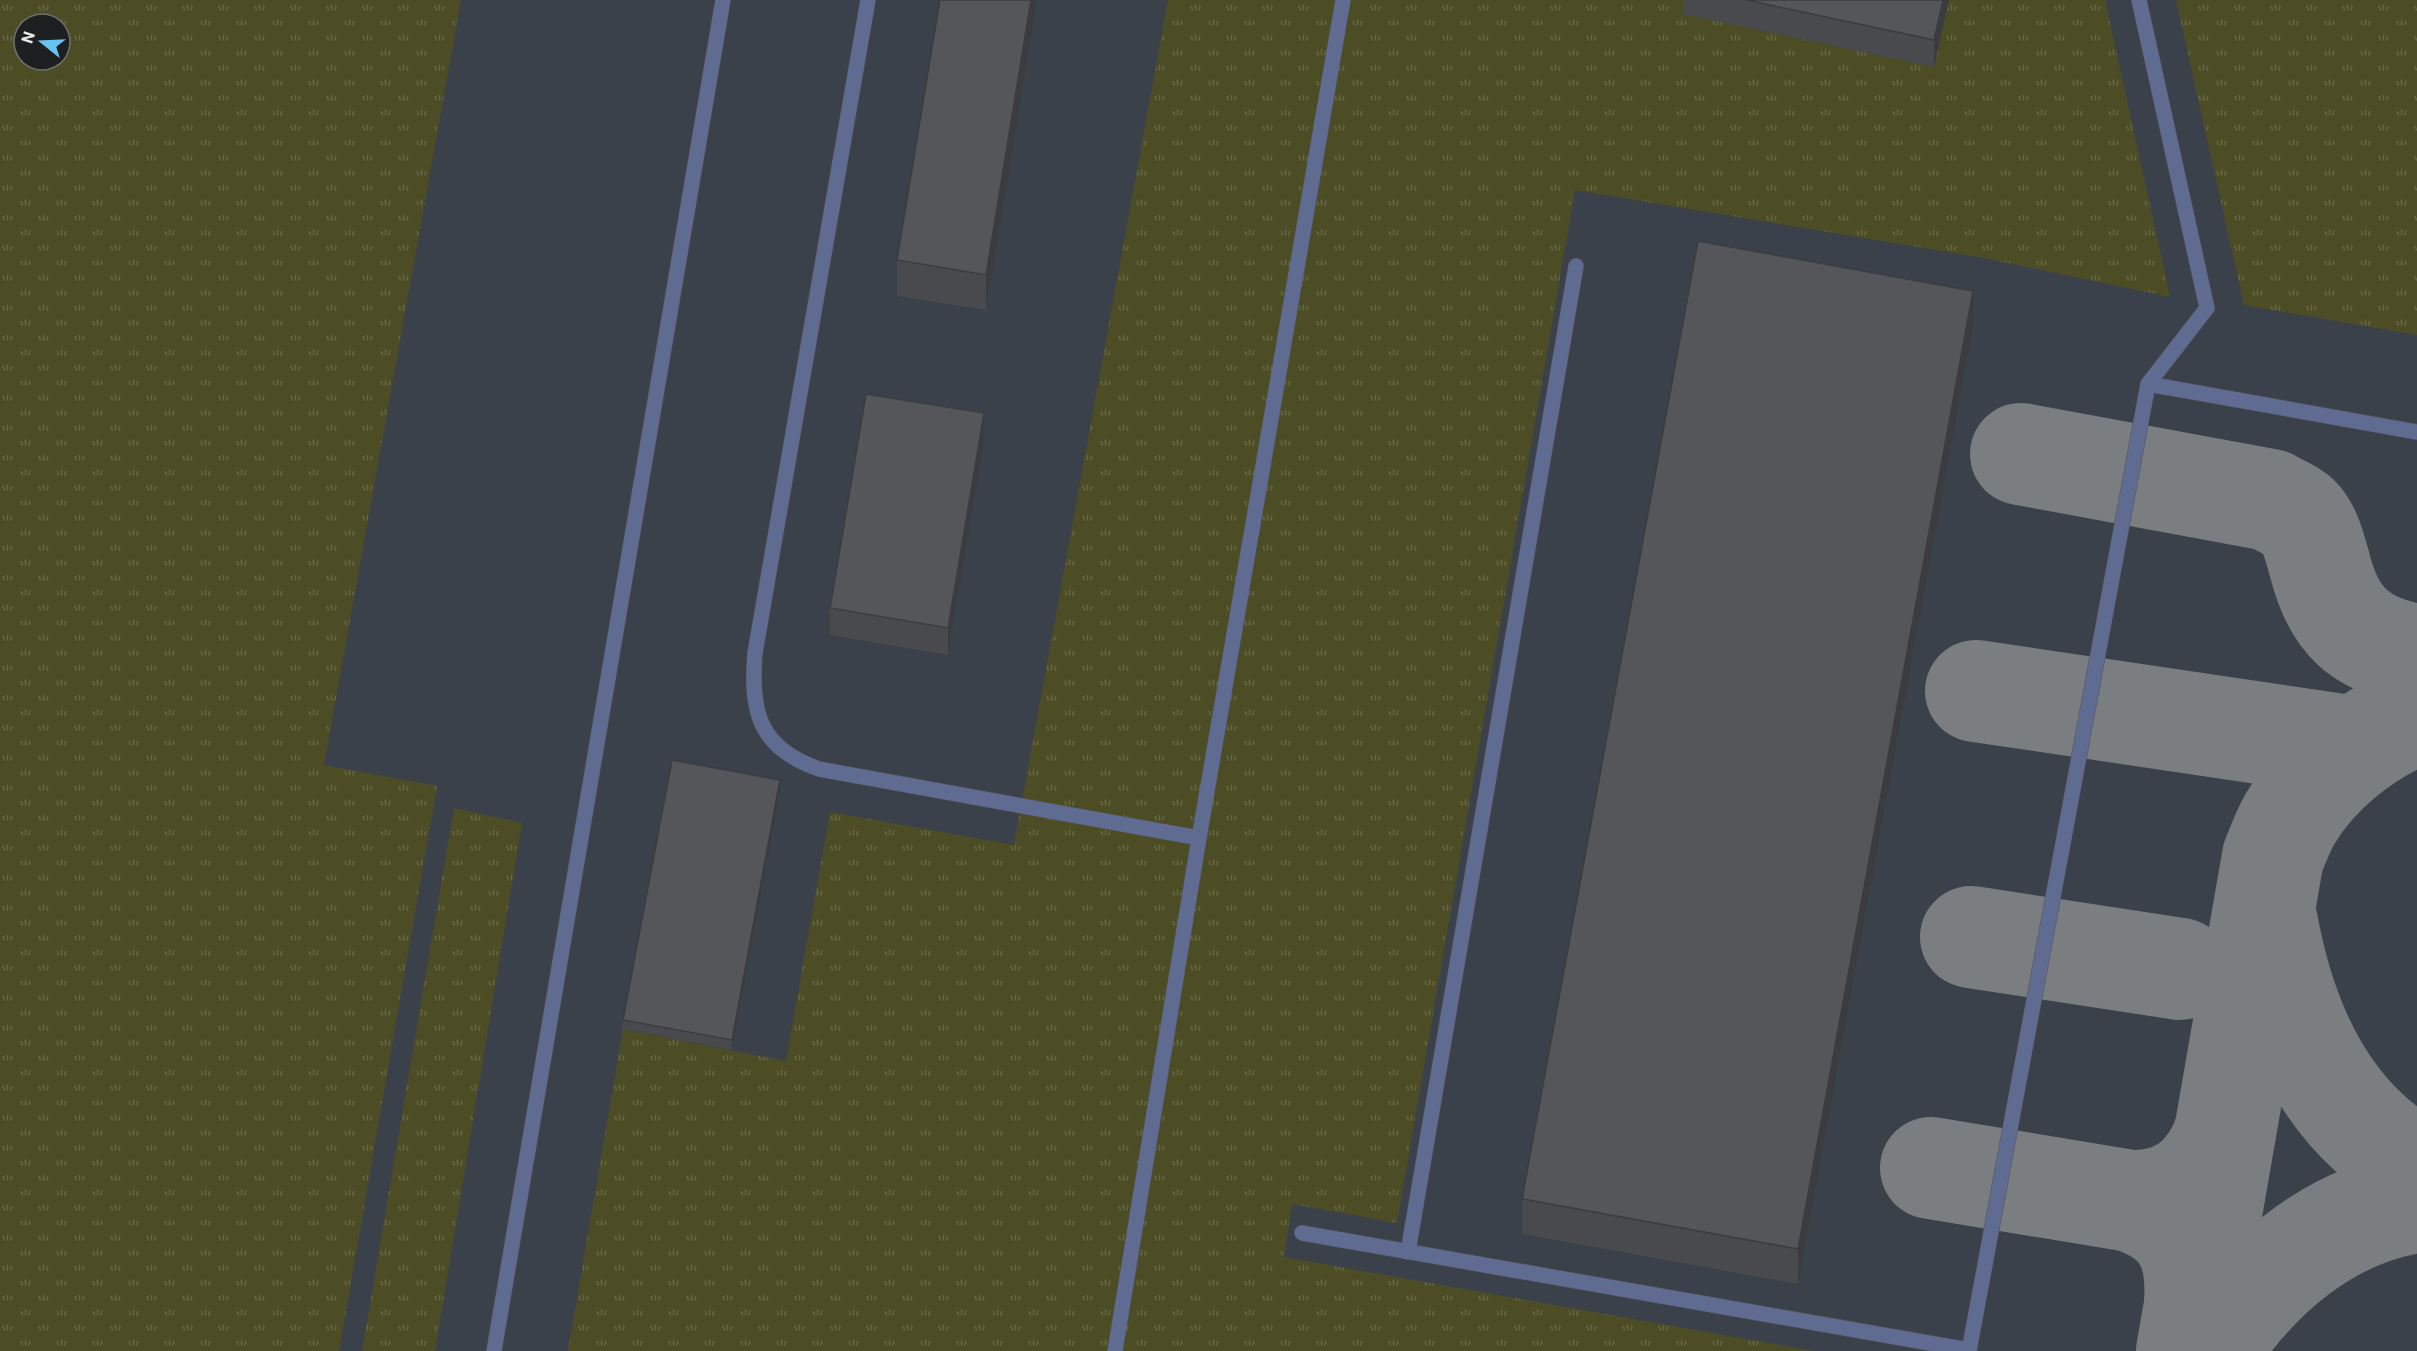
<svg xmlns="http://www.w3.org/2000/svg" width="2417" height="1351" font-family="Roboto,sans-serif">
<defs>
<pattern id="grass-tufts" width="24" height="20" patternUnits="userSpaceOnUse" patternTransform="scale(1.5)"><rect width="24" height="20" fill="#4c4d25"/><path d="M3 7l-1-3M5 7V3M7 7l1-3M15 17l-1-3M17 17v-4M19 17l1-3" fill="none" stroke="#666745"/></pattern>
</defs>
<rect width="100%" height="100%" fill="#35383b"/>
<!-- built -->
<path fill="#3b414a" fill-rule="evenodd" d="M 0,0 L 2417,0 L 2417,1351 L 0,1351 ZM 24,24 L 60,24 L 60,60 L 24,60 Z"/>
<!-- grass -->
<g fill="url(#grass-tufts)" fill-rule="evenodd">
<path d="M 0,0 L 461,0 L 324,765 L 437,786 L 339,1351 L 0,1351 ZM 24,24 L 60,24 L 60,60 L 24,60 Z"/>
<path d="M 1168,0 L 2105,0 L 2170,297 L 1984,258 L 1575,190 L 1397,1223 L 1292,1204 L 1284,1257 L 1814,1351 L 568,1351 L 623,1029 L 786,1061 L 830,812 L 1014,845 Z"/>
<path d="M 2176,0 L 2417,0 L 2417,335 L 2244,305 Z"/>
<path d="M 454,808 L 522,823 L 435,1351 L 362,1351 Z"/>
</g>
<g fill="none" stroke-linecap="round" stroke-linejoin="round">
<!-- taxiway -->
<g stroke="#7a7e80" stroke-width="102">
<path d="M 2021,454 L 2270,500 C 2278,505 2291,509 2298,516 C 2311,529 2315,549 2320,566 C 2334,621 2360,645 2417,655"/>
<path d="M 1976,691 L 2355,747"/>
<path d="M 2267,923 C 2285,1021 2326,1117 2417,1167"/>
<path d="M 1971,937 L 2180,969"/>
<path d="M 1931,1168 L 2131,1201"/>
<path d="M 2195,1304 C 2198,1250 2184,1219 2131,1201 C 2179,1202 2209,1177 2225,1133"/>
<path d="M 2187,1351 L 2273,857 C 2278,845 2283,831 2290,819 C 2317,773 2367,733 2417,714"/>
<path d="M 2209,1351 C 2257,1278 2328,1215 2417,1202"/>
</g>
<defs>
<g id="lane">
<path d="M 868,0 L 755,653 C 750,712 759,748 819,769 L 1199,838"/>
<path d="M 2148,384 L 2417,432"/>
<path d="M 1302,1233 L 1969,1350"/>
<path d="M 1408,1252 L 1576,266"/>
<path d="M 1115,1351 L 1199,838 L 1343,0"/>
<path d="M 1969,1351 L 2148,384 L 2207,308 L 2139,0"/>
</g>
<path id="street" d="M 494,1351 L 723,0"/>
</defs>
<!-- lane casing -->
<use href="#lane" stroke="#525557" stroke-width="16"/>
<!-- street casing -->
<use href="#street" stroke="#525557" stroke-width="16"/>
<!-- lane -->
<use href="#lane" stroke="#606b91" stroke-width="15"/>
<!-- street -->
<use href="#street" stroke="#606b91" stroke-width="15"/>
</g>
<!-- wall -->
<g fill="#484a4d">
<path d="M 1037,0 L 986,310 L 897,296 L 897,260 Z"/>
<path d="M 1683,0 L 1949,0 L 1934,67 L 1683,14 Z"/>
<path d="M 1973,326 L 1798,1284 L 1522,1234 L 1522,1199 Z"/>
<path d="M 984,441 L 948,655 L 830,635 L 830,608 Z"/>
<path d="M 780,790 L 732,1050 L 623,1029 L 623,1020 Z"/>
</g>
<!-- shaded-wall -->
<g fill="#3b3c3f">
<path d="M 1031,0 L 1037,0 L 986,310 L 986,275 Z"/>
<path d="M 1943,0 L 1949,0 L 1934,67 L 1934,40 Z"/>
<path d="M 1973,291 L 1973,326 L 1798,1284 L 1798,1249 Z"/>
<path d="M 984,413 L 984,441 L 948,655 L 948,628 Z"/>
<path d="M 780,780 L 780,790 L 732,1050 L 732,1040 Z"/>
</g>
<!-- building -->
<g fill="#54565a" stroke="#3b3c3f" stroke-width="1.5">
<path d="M 940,0 L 1031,0 L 986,275 L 897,260 Z"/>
<path d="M 1746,0 L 1943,0 L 1934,40 Z"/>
<path d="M 1698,241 L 1973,291 L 1798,1249 L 1522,1199 Z"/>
<path d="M 866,394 L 984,413 L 948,628 L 830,608 Z"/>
<path d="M 672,760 L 780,780 L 732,1040 L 623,1020 Z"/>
</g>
<!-- north arrow -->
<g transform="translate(42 42) rotate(288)"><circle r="28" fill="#1e1f21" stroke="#6f7173" stroke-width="1.5"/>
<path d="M0-4.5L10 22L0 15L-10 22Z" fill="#66c4ef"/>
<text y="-9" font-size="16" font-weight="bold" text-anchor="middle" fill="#e9ebed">N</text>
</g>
</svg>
